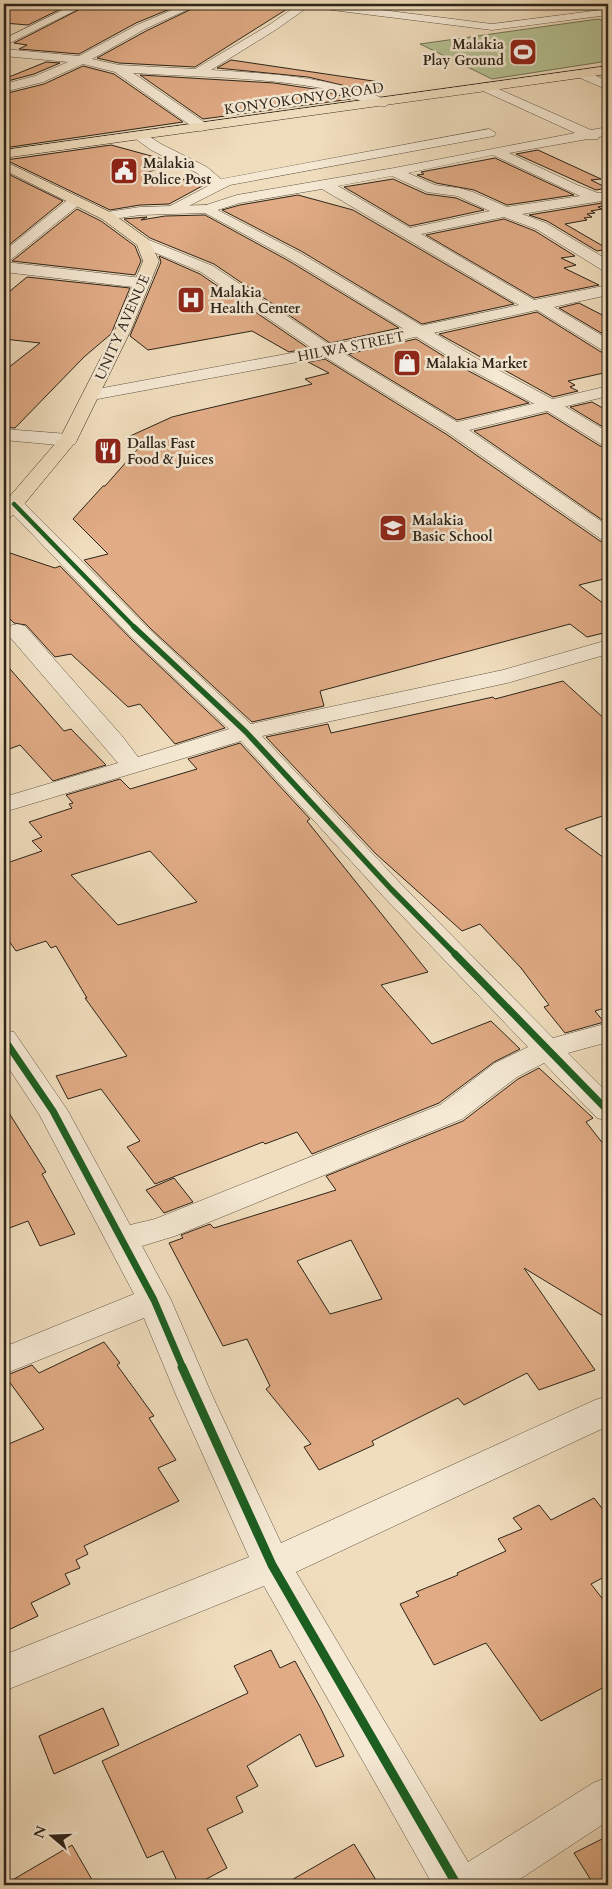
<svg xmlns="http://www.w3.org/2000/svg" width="612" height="1889" font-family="Cardo,serif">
<rect width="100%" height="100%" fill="#f0ddbd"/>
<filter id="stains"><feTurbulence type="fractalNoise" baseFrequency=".004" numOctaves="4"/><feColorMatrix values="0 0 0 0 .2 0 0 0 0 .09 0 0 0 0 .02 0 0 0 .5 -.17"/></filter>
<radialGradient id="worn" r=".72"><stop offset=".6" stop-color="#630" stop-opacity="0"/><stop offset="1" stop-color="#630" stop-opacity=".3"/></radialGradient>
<!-- green -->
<path fill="#b6c294" stroke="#727356" d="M 598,19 L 608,22 L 608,61 L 492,79 L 420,44 Z"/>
<!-- building -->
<g fill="#e0ab85" stroke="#2d2419" fill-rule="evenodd">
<path d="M 4,4 L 71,4 L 28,25 L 4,23 Z"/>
<path d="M 90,4 L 182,4 L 136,23 L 79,54 L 19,49 L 27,45 L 14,43 Z"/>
<path d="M 202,4 L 295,4 L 195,67 L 119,63 L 97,58 L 146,31 Z"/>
<path d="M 231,60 L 380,82 L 380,89 L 367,91 L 308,77 L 217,68 Z"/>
<path d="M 46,62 L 60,63 L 34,74 L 4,82 L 4,79 Z"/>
<path d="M 83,66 L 114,74 L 183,122 L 4,148 L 4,94 L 44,84 Z"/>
<path d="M 140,75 L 274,83 L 321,90 L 351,99 L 203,119 Z"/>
<path d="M 111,145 L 166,160 L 175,164 L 141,174 L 204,182 L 206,184 L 169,204 L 140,205 L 110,210 L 6,160 Z"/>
<path d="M 538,150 L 601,179 L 591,180 L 607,188 L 596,190 L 516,154 Z"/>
<path d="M 495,158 L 574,195 L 507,205 L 474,190 L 436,183 L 417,175 L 424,174 L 421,172 Z"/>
<path d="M 4,172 L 63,201 L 4,249 Z"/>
<path d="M 393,179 L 426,194 L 456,198 L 484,210 L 410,226 L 344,187 Z"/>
<path d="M 298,195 L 353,210 L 514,304 L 422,324 L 301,251 L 222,210 L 240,205 Z"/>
<path d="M 602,203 L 606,205 L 598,207 L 602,209 L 591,211 L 595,213 L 587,214 L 592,217 L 584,218 L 587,220 L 565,224 L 608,249 L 597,251 L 547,221 L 529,215 Z"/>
<path d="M 77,209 L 101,221 L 135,246 L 141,261 L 135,275 L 12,261 Z"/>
<path d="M 205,215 L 289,261 L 399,328 L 330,343 L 214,264 L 150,238 L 124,219 L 147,217 L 141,220 L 165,216 Z"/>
<path d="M 504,219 L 535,231 L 575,256 L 561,258 L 576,265 L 564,268 L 599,285 L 534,298 L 426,235 Z"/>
<path d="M 159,256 L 200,274 L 308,348 L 289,352 L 252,331 L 148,350 L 130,336 L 161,262 Z"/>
<path d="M 27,277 L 130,288 L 111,334 L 84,357 L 15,428 L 4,427 L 4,371 L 40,343 L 4,339 L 4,296 Z"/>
<path d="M 579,303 L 608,318 L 608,337 L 559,308 Z"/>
<path d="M 537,312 L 601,352 L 608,353 L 608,372 L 568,381 L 575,385 L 570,387 L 578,391 L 553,397 L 439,334 Z"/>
<path d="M 416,339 L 463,368 L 529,403 L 457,420 L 348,354 Z"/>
<path d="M 325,359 L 446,434 L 600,541 L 608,543 L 608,578 L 579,585 L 608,607 L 608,632 L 587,637 L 570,624 L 320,691 L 324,706 L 252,722 L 151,629 L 84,560 L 108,554 L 73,519 L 103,486 L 105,486 L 143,443 L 128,437 L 172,417 L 188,413 L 312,384 L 305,379 L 329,373 L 308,362 Z"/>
<path d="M 592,402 L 608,411 L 608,430 L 570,407 Z"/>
<path d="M 547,413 L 600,446 L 608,448 L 608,524 L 474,431 Z"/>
<path d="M 4,551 L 55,568 L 60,566 L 133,641 L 225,728 L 175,744 L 140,704 L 128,707 L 71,654 L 55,657 L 26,625 L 14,623 L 4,613 Z"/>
<path d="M 4,662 L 64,731 L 71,729 L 106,765 L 53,781 L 20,745 L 4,751 Z"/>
<path d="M 563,681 L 608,722 L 608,814 L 565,829 L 608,861 L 608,1007 L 595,1011 L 604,1022 L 565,1033 L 544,1007 L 549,1005 L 521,968 L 480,924 L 462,931 L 376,854 L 266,737 L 328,724 L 331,733 L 493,697 L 495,699 Z"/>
<path d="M 240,743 L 310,819 L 307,821 L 428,972 L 381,985 L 432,1044 L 491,1021 L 520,1049 L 494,1062 L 439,1103 L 312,1154 L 297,1132 L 265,1144 L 263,1142 L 155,1184 L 127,1147 L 140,1141 L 101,1089 L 68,1099 L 56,1076 L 127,1056 L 85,998 L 87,998 L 56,946 L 51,948 L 46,941 L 16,951 L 4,934 L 4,864 L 42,851 L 32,841 L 42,837 L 29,822 L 72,808 L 69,804 L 73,803 L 66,795 L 120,779 L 130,789 L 197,769 L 188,759 ZM 150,851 L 197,902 L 118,925 L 71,875 Z"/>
<path d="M 539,1068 L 593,1118 L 586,1122 L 608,1150 L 608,1319 L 524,1268 L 595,1370 L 539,1390 L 527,1373 L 464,1405 L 458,1398 L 372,1441 L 374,1445 L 319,1470 L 304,1447 L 311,1444 L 266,1389 L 270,1386 L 247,1339 L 223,1346 L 169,1243 L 183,1238 L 181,1235 L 210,1224 L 214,1228 L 336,1190 L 326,1176 L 463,1121 L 518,1079 ZM 351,1240 L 382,1299 L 330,1314 L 297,1261 Z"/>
<path d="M 4,1105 L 46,1172 L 42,1174 L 75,1234 L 40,1246 L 28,1221 L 4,1230 Z"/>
<path d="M 174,1178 L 193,1202 L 164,1213 L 146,1190 Z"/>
<path d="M 104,1342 L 120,1363 L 117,1365 L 154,1416 L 149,1418 L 176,1460 L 158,1468 L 179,1501 L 84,1546 L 88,1554 L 76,1560 L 80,1568 L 65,1574 L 70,1584 L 31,1603 L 38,1616 L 4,1632 L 4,1446 L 44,1429 L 5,1376 L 32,1365 L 39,1373 Z"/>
<path d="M 594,1498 L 608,1516 L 608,1575 L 591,1584 L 608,1606 L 608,1685 L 541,1721 L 486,1643 L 434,1665 L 400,1604 L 419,1596 L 416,1592 L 458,1575 L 457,1573 L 506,1551 L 498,1539 L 522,1529 L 513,1518 L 539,1505 L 551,1520 Z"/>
<path d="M 271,1650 L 280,1668 L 295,1661 L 320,1707 L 344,1756 L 316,1767 L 300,1734 L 247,1766 L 258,1786 L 236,1797 L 243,1812 L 207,1829 L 227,1868 L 195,1885 L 179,1885 L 163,1851 L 147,1858 L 102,1761 L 248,1693 L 234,1666 Z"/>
<path d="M 103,1708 L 119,1745 L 54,1774 L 39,1736 Z"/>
<path d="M 608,1836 L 608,1885 L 594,1885 L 574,1853 Z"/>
<path d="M 354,1844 L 379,1885 L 283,1885 Z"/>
<path d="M 72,1845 L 95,1885 L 4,1885 Z"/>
</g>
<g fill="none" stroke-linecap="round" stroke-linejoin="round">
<defs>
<g id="minor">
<path d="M 75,4 L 88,4 L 4,46 L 4,39 Z"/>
<path d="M 186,4 L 200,4 L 145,29 L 92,59 L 119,65 L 195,69 L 269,25 L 299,4 L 335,4 L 492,24 L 608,9 L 608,15 L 492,30 L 308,7 L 277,29 L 211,70 C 262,73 315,76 364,92 C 372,94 383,97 388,103 L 386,106 C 377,108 335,91 321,88 C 259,77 196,77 133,73 L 207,124 L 209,127 L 202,131 L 197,130 L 115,72 L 83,64 L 43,82 L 4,92 L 4,84 L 35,76 L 68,62 L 4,56 L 4,49 L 79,56 L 137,25 Z"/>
<path d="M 582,70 L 608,81 L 608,90 L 578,77 L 576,74 L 578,71 Z"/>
<path d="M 485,83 L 591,130 L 608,127 L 608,135 L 599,137 L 598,139 L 588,139 L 509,153 L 577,185 L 598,193 L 608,192 L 608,200 L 522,214 L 546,223 L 608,260 L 608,272 L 602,270 L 536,229 L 504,217 L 421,234 L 534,300 L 608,285 L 608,295 L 554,307 L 608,339 L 608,351 L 602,350 L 537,310 L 343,353 L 457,422 L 608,386 L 608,396 L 469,430 L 608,526 L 608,541 L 601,539 L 447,432 L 325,357 L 92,400 L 86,399 L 83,395 L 86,391 L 92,390 L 313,349 L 201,272 L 139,246 L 136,243 L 139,240 L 144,238 L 213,266 L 330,345 L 519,305 L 322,189 L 240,203 L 208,213 L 203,212 L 201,209 L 203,206 L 237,195 L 394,168 L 575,133 L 481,90 L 479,87 L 481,84 ZM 493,155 L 580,196 L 507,207 L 473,192 L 459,188 L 435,185 L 408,173 ZM 392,176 L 427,192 L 457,196 L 490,211 L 410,228 L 338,186 Z"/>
<path d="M 489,129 L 496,133 L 494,136 L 230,185 L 175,213 L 170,212 L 168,209 L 170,206 L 210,185 L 197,173 L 151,150 L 132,136 L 134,133 L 144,133 L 161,144 L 207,167 L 221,179 Z"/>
<path d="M 75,197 L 80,198 L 82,201 L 80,204 L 9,261 L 5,262 L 142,278 L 148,280 L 150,283 L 148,286 L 142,288 L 4,272 L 4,251 L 70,198 Z"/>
<path d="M 4,429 L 68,434 L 75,436 L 77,440 L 75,444 L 68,446 L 4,440 Z"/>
<path d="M 14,498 L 21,500 L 150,630 L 251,724 L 503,670 L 608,640 L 608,654 L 507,683 L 262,736 L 400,883 L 553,1038 L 608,1023 L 608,1042 L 568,1053 L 608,1093 L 608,1121 L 597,1118 L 544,1063 L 517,1077 L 462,1119 L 175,1236 L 142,1246 L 171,1300 L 212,1395 L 281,1543 L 595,1400 L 608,1396 L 608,1426 L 296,1572 L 468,1862 L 593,1783 L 608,1777 L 608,1821 L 511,1885 L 433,1885 L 264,1586 L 4,1691 L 4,1655 L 249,1557 L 176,1395 L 144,1318 L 4,1374 L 4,1347 L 134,1294 L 39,1114 L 4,1061 L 4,1030 L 14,1032 L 68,1111 L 130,1225 L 155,1219 L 440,1105 L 495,1063 L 528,1047 L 382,895 L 241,741 L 4,812 L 4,797 L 118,763 L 9,636 L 6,631 L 9,626 L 17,624 L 25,626 L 122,736 L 138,757 L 229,729 L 134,640 L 7,508 L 4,504 L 7,500 Z"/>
</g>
<path id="tertiary" d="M 208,205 L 300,253 L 476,358 L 556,401 L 608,432 L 608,446 L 601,444 L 544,409 L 464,366 L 290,259 L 205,213 L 140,215 L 107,220 L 102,219 L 100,216 L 102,213 L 107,212 L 140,207 Z"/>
<g id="primary">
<path d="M 608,66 L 608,74 L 4,158 L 4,150 Z"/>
<path d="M 4,161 L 112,213 L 149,240 L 159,261 L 131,330 L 77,440 L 21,508 L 11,517 L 4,519 L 4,503 L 60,438 L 115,330 L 143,261 L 137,245 L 102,219 L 4,170 Z"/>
</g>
</defs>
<!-- minor casing -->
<use href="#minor" stroke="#5e5242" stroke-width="1"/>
<!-- tertiary casing -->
<use href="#tertiary" stroke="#5e5242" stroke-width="1"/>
<!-- primary casing -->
<use href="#primary" stroke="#2d2419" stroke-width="1"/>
<!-- minor -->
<use href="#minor" fill="#f5e9d4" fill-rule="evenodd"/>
<!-- tertiary -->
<use href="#tertiary" fill="#f5e9d4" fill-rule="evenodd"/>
<!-- primary -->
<use href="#primary" fill="#f0ddbd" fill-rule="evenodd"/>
<defs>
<path id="cycleway-far3" d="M 14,504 L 135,628"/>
<path id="cycleway-far2" d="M 134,627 L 246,732 L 391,889 L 456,955"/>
<g id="cycleway-far1">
<path d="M 455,954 L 608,1111"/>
<path d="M 4,1039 L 53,1111 L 154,1300 L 183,1368"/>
</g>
<path id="cycleway" d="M 182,1367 L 272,1565 L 457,1885"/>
</defs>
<!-- cycleway-far3 casing -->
<use href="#cycleway-far3" stroke="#f5e9d4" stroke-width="7"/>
<!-- cycleway-far2 casing -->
<use href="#cycleway-far2" stroke="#f5e9d4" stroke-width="8"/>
<!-- cycleway-far1 casing -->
<use href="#cycleway-far1" stroke="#f5e9d4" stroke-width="10"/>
<!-- cycleway casing -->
<use href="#cycleway" stroke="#f5e9d4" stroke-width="12"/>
<!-- cycleway-far3 -->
<use href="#cycleway-far3" stroke="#1b5e20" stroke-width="4.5"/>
<!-- cycleway-far2 -->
<use href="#cycleway-far2" stroke="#1b5e20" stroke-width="5.5"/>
<!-- cycleway-far1 -->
<use href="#cycleway-far1" stroke="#1b5e20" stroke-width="7"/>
<!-- cycleway -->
<use href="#cycleway" stroke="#1b5e20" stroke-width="9"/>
</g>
<!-- icons -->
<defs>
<symbol id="stadium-square" viewBox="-11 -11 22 22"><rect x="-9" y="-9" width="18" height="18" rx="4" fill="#8f2418" stroke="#f5e9d4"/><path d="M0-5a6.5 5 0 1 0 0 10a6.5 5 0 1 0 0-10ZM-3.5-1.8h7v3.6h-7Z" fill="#fff"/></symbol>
<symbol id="civic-square" viewBox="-11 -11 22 22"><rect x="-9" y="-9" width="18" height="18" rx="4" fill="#8f2418" stroke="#f5e9d4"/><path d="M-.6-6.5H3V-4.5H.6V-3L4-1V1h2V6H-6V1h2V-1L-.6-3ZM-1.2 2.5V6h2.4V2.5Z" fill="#fff"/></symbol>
<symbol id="hospital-square" viewBox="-11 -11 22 22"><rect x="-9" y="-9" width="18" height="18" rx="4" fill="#8f2418" stroke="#f5e9d4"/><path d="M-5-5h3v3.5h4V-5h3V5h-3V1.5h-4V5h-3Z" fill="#fff"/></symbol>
<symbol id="shop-square" viewBox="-11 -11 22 22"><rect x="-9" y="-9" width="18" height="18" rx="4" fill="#8f2418" stroke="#f5e9d4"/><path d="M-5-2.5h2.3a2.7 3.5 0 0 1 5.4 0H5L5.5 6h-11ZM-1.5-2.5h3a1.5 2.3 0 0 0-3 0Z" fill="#fff"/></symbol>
<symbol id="restaurant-square" viewBox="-11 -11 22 22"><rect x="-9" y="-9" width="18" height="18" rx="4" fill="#8f2418" stroke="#f5e9d4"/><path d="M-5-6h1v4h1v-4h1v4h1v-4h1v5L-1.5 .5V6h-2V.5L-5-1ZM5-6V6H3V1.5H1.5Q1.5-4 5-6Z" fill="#fff"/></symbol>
<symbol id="school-square" viewBox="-11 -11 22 22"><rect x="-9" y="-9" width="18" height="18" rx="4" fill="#8f2418" stroke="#f5e9d4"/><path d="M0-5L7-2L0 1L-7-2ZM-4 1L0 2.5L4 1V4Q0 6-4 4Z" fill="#fff"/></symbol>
</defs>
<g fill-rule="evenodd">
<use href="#stadium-square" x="507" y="36" width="32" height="32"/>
<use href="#civic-square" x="108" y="155" width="32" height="32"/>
<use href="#hospital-square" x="175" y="284" width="32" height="32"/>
<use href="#shop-square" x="391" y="347" width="32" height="32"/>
<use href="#restaurant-square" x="92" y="435" width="32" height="32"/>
<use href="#school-square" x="377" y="512" width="32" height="32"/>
</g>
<g text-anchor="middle" stroke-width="5" stroke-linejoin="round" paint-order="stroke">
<!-- far-poi labels -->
<g font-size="14" font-weight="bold" fill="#2d2419" stroke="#f5e9d4" text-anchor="start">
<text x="504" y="49" text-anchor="end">Malakia<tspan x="504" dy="16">Play Ground</tspan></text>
<text x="143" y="168">Malakia<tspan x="143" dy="16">Police Post</tspan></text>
<text x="210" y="297">Malakia<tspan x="210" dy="16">Health Center</tspan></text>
<text x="426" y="368">Malakia Market</text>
<text x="127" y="448">Dallas Fast<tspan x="127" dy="16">Food &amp; Juices</tspan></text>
<text x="412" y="525">Malakia<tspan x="412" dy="16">Basic School</tspan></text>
</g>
<!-- far-street labels -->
<g font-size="14" fill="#2d2419" stroke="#f5e9d4">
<text transform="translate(304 98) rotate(-8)" y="5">KONYOKONYO ROAD</text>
<text transform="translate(122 327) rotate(-66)" y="5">UNITY AVENUE</text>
<text transform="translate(351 346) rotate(-11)" y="5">HILWA STREET</text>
</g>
</g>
<!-- margin -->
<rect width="612" height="1889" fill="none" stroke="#f0ddbd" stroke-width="20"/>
<rect x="5" y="5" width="602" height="1879" fill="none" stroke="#2d2419" stroke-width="2.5"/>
<rect x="10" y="10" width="592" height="1869" fill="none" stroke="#2d2419"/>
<!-- north arrow -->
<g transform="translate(52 1836) rotate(289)" stroke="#f5e9d4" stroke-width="4" paint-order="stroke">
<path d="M0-4L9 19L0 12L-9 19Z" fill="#2d2419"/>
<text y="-8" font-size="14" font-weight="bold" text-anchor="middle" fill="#2d2419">N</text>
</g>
<rect width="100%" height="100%" filter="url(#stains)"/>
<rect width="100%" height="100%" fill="url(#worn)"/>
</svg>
